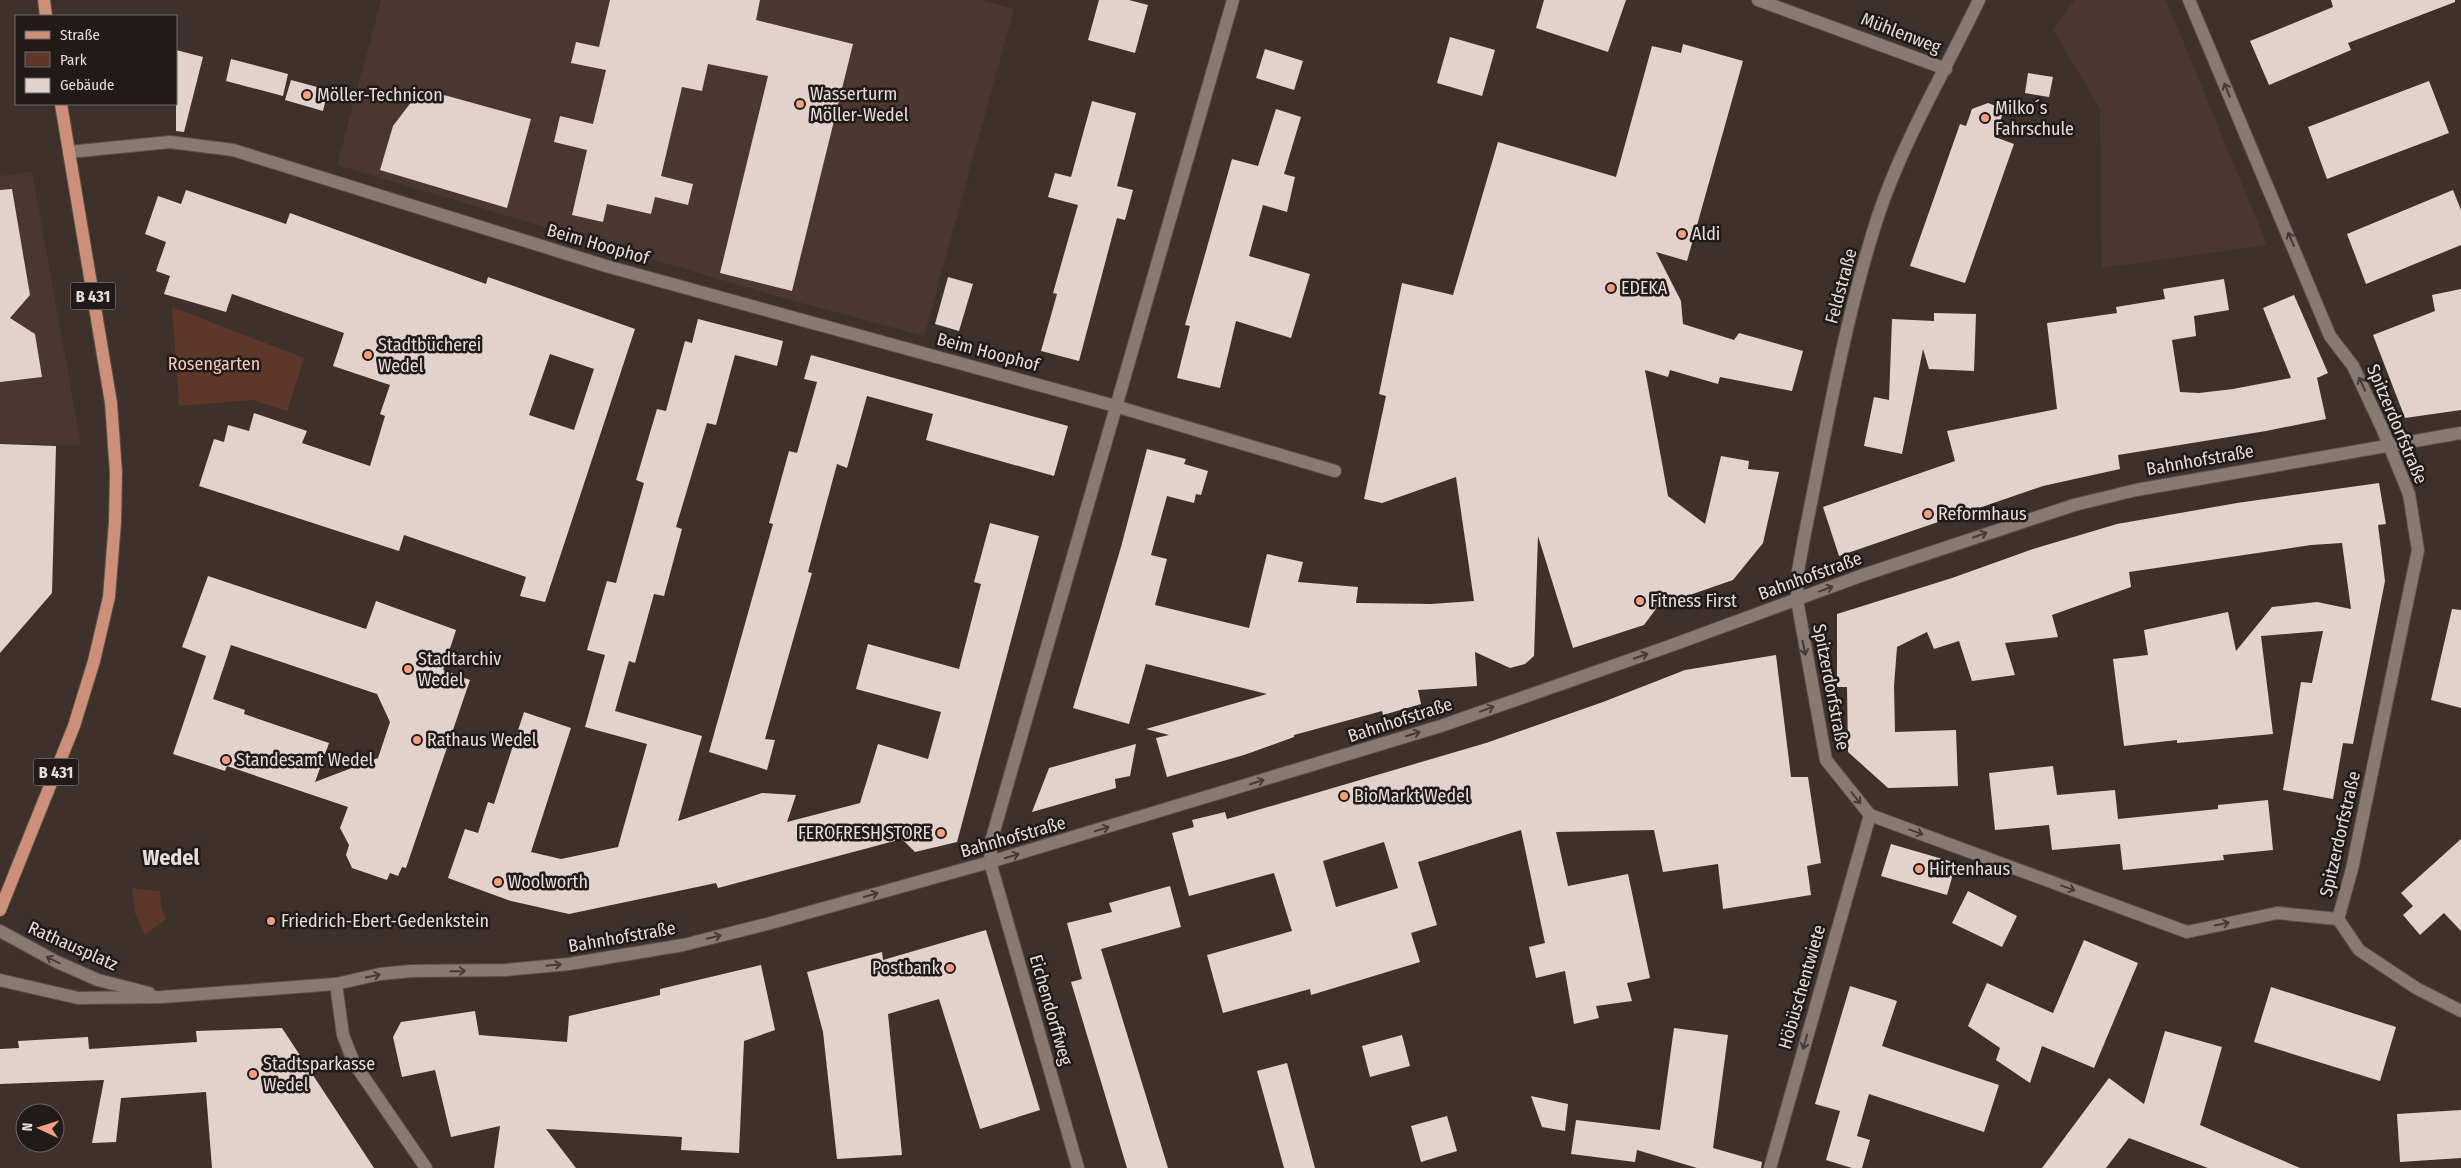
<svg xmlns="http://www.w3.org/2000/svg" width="2461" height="1168" font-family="'Fira Sans Condensed',sans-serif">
<rect width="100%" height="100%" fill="#3e312c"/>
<!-- built -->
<g fill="#4b3730">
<path d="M 381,0 L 981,0 L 1014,9 L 924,336 L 772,295 L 337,165 Z"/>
<path d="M 2075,0 L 2166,0 L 2267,245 L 2102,268 L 2100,109 L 2053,29 Z"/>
<path d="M 32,172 L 81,445 L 0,444 L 0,176 Z"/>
</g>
<!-- green -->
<g fill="#5c372a">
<path d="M 172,307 L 304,358 L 287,411 L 253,400 L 179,406 Z"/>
<path d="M 132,888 L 160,891 L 161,906 L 166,919 L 145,935 L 135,913 Z"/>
</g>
<!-- building -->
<g fill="#e3d2cc" fill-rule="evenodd">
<path d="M 610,0 L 760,0 L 756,20 L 853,44 L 792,291 L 720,273 L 768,76 L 708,64 L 702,91 L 682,87 L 661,176 L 693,184 L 688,205 L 655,197 L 651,214 L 607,204 L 603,222 L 572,215 L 587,150 L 554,142 L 560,116 L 593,124 L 606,70 L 571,63 L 576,42 L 599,47 Z"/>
<path d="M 1099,0 L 1129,0 L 1148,5 L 1135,53 L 1088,40 Z"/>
<path d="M 1544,0 L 1626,0 L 1608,52 L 1536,28 Z"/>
<path d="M 2331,0 L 2455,0 L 2455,2 L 2348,43 L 2351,50 L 2269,85 L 2250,41 L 2333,7 Z"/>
<path d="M 1450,37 L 1495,50 L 1482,96 L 1437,83 Z"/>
<path d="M 1683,44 L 1743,61 L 1687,261 L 1656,252 L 1681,301 L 1683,324 L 1734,340 L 1739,333 L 1803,351 L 1792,391 L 1720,377 L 1718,384 L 1670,370 L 1668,377 L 1645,370 L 1668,496 L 1705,524 L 1721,456 L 1749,461 L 1748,469 L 1779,472 L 1763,543 L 1733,580 L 1658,606 L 1644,625 L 1573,648 L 1538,536 L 1534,656 L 1525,664 L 1510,668 L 1475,652 L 1477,686 L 1418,690 L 1421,704 L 1383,715 L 1382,711 L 1294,735 L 1294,737 L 1244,755 L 1167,777 L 1156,738 L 1169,735 L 1146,729 L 1267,694 L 1146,664 L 1129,724 L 1073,708 L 1121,547 L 1147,449 L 1186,459 L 1184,464 L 1208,471 L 1201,495 L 1196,494 L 1194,503 L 1167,496 L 1151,555 L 1167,559 L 1155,605 L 1249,628 L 1267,554 L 1303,562 L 1298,582 L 1358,587 L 1356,603 L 1431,604 L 1474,601 L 1456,477 L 1382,503 L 1364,499 L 1386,396 L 1379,394 L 1402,283 L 1453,295 L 1498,142 L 1616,177 L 1652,46 L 1681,53 Z"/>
<path d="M 1265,49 L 1303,61 L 1294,90 L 1256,78 Z"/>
<path d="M 176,50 L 203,57 L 184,132 L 176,131 Z"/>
<path d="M 231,59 L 288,74 L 283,96 L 226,81 Z"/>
<path d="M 2028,73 L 2053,77 L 2049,97 L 2025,93 Z"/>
<path d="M 291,80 L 328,90 L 323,111 L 285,100 Z"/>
<path d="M 2429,81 L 2449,133 L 2327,179 L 2308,127 Z"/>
<path d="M 444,95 L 531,119 L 507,208 L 380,170 L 393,126 L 412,101 Z"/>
<path d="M 1092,101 L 1136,113 L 1117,186 L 1133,190 L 1125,220 L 1117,218 L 1079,361 L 1041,351 L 1057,294 L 1053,293 L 1078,205 L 1048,197 L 1055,173 L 1071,177 Z"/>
<path d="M 1988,103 L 2004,109 L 1995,137 L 2014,144 L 1965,283 L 1910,266 L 1960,124 L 1966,126 L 1972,109 Z"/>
<path d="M 1276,109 L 1301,117 L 1284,174 L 1295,177 L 1287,212 L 1263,205 L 1249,256 L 1310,274 L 1291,338 L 1236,321 L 1220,388 L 1177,378 L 1190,326 L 1185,325 L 1232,159 L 1258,166 Z"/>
<path d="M 12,189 L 30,295 L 10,318 L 35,334 L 42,377 L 0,382 L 0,190 Z"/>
<path d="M 186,190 L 286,224 L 290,213 L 486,284 L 488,277 L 635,329 L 545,602 L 520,596 L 526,577 L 404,535 L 399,551 L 199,486 L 214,439 L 224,442 L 228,425 L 249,431 L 254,413 L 307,431 L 302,443 L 370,466 L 385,416 L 380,414 L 390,385 L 333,366 L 344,333 L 232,294 L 226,312 L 164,294 L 170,276 L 156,271 L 166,242 L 145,234 L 158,196 L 181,204 ZM 550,354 L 594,369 L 574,430 L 529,415 Z"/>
<path d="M 2453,190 L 2461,210 L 2461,245 L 2366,284 L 2347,234 Z"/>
<path d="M 948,277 L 973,284 L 959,331 L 935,324 Z"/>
<path d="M 2224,279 L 2229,310 L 2194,316 L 2196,336 L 2172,340 L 2180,392 L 2199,393 L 2233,389 L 2291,378 L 2263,308 L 2294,295 L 2328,373 L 2317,378 L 2326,419 L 2266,431 L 2118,455 L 2120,469 L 2043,486 L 1839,556 L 1823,507 L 1955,461 L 1947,431 L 2057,409 L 2047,323 L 2117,313 L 2116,307 L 2165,299 L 2163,289 Z"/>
<path d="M 2461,289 L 2461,410 L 2405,418 L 2373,335 L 2435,311 L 2432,295 Z"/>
<path d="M 1934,313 L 1976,314 L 1974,371 L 1929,369 L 1923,349 L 1902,454 L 1864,446 L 1874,397 L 1889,400 L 1892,319 L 1934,321 Z"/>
<path d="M 698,319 L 783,341 L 777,366 L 735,355 L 716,425 L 707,423 L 676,527 L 682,529 L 664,596 L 654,594 L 635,663 L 629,661 L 615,711 L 702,736 L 678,821 L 762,793 L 796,795 L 787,822 L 860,803 L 878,744 L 928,759 L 941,712 L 856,689 L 868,644 L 959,669 L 981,584 L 974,582 L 990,523 L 1039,536 L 957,842 L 915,852 L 902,839 L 718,888 L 716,883 L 569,914 L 511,901 L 448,878 L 465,829 L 478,833 L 488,802 L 494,804 L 524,712 L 571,728 L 531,852 L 561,859 L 618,847 L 647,744 L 585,727 L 605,655 L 587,650 L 607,581 L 616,583 L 644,483 L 636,480 L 657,409 L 666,411 L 685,341 L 692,343 Z"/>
<path d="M 811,355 L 1068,426 L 1054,476 L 926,440 L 933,414 L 867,396 L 847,468 L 837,464 L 808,572 L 812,573 L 765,739 L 775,740 L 767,770 L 709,752 L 773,524 L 769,523 L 789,451 L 797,453 L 817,382 L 804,379 Z"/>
<path d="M 0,444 L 56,446 L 52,593 L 0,653 Z"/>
<path d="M 2379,483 L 2386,524 L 2378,525 L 2385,581 L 2353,744 L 2343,743 L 2333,799 L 2283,790 L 2301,682 L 2312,683 L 2323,631 L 2261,636 L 2273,734 L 2177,743 L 2177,740 L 2124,746 L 2113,659 L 2148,655 L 2144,630 L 2228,612 L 2236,651 L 2272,607 L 2317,602 L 2351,609 L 2342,543 L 2311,545 L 2129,572 L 2131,587 L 2052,615 L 2058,637 L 2005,643 L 2015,675 L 1972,681 L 1959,641 L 1934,649 L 1927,632 L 1897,647 L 1894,686 L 1895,732 L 1956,730 L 1958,786 L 1888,788 L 1848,752 L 1847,687 L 1837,687 L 1837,614 L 1952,578 L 2033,549 L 2117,524 L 2237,503 Z"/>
<path d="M 208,576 L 366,629 L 376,601 L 456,630 L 443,670 L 470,680 L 406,868 L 402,867 L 398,876 L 390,873 L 387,880 L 352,868 L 346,855 L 349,845 L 340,828 L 348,807 L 227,766 L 225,771 L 173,754 L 206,656 L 182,647 ZM 231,645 L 377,694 L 390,722 L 378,758 L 315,782 L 329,743 L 244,714 L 245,710 L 213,699 Z"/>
<path d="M 2452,609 L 2461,610 L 2461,708 L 2431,700 Z"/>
<path d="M 1776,655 L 1791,777 L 1808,777 L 1821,863 L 1807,866 L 1811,895 L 1723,909 L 1718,864 L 1663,872 L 1654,830 L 1556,832 L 1568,886 L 1628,874 L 1650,978 L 1627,983 L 1632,1001 L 1596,1006 L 1599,1018 L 1574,1024 L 1565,971 L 1536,978 L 1529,947 L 1545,943 L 1521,830 L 1418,862 L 1437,925 L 1411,933 L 1420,962 L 1311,995 L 1310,989 L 1223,1013 L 1207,955 L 1292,931 L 1274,873 L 1189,896 L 1172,833 L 1194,827 L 1192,820 L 1225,812 L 1227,819 L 1486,743 L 1603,702 L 1685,670 ZM 1384,842 L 1398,888 L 1336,907 L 1323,861 Z"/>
<path d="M 1136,744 L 1130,776 L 1115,779 L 1116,788 L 1032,812 L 1049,768 Z"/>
<path d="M 2053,766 L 2057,795 L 2115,790 L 2118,819 L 2218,809 L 2218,805 L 2268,800 L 2273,850 L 2223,855 L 2224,860 L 2123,870 L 2120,844 L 2052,850 L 2049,825 L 1995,830 L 1989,773 Z"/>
<path d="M 2461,839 L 2461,931 L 2444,913 L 2420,935 L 2403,915 L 2413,906 L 2401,893 Z"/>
<path d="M 1891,844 L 1956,863 L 1947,895 L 1881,876 Z"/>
<path d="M 1170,886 L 1181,927 L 1101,949 L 1168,1168 L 1127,1168 L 1071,982 L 1082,979 L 1067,923 L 1112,912 L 1109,903 Z"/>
<path d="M 1968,891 L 2017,916 L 2002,947 L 1952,923 Z"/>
<path d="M 986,930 L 1040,1110 L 980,1129 L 939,999 L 888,1014 L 902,1155 L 837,1159 L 823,1032 L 807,972 L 882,952 L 883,960 Z"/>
<path d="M 2084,940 L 2138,963 L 2094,1068 L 2042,1046 L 2030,1083 L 1996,1060 L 2000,1048 L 1968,1026 L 1987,983 L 2053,1013 Z"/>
<path d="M 761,965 L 775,1030 L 744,1041 L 739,1153 L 681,1150 L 682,1137 L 546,1129 L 576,1168 L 494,1168 L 500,1126 L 451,1137 L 435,1070 L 402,1077 L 393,1037 L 401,1022 L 475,1011 L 479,1035 L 567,1042 L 569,1016 L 660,995 L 660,989 Z"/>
<path d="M 1850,986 L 1897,1001 L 1882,1046 L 1999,1085 L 1984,1132 L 1869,1094 L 1857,1136 L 1870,1140 L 1862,1168 L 1852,1168 L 1826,1160 L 1840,1111 L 1815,1104 Z"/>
<path d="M 2271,987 L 2396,1027 L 2380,1081 L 2254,1042 Z"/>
<path d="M 282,1028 L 374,1168 L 212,1168 L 206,1092 L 121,1098 L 116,1142 L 92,1143 L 104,1080 L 0,1084 L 0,1049 L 19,1048 L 18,1041 L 88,1037 L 89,1049 L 197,1042 L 196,1031 Z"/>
<path d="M 1674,1028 L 1728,1035 L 1713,1148 L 1762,1162 L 1761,1168 L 1697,1168 L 1637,1150 L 1635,1162 L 1571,1154 L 1576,1120 L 1660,1130 Z"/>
<path d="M 2165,1031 L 2222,1047 L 2200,1125 L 2300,1168 L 2208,1168 L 2129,1138 L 2106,1168 L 2042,1168 L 2109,1078 L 2144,1104 Z"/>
<path d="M 1402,1035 L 1410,1066 L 1370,1077 L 1362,1046 Z"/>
<path d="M 1287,1063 L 1297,1101 L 1315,1168 L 1284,1168 L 1257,1071 Z"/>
<path d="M 1531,1096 L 1568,1104 L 1565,1131 L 1542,1127 Z"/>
<path d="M 2461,1110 L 2461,1158 L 2400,1162 L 2397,1114 Z"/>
<path d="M 1447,1116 L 1457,1151 L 1421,1162 L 1411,1126 Z"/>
</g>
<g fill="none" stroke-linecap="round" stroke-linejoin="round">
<defs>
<g id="minor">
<path d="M 1758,0 L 1946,69"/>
<path d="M 1979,0 C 1945,71 1903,141 1878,216 C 1844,321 1826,430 1804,538 L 1798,571 L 1797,600 L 1826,760 L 1870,815 L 2187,932 L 2277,913 L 2338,919"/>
<path d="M 2189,0 L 2330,336 L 2353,366 L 2382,428 L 2409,494 L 2418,550 L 2352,869 L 2338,919"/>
<path d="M 69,152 L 170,142 L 233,150 L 606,266 L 1115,406 L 1335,471"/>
<path d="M 2338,919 L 2359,950 L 2416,988 L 2461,1011"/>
<path d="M 0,931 L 57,962 L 98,980 L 149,993"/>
<path d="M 0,980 L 78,998 L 162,997 L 336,984 L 380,974 L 411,971 L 506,970 L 569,964 L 683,945 L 767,924 L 990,862 L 1441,726 L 1667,647 L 1863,575 L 2074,505 L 2136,490 L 2461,433"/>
<path d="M 336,984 L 343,1035 L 354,1063 L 426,1168"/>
<path d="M 1078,1168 L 990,862 L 992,838 L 1233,0"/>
<path d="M 1770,1168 L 1870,815"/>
</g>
<g id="major">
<path d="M 44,0 L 46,16"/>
<path d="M 0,910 L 74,726 L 94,661 L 109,597 L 115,522 L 116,473 L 111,403 L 61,104"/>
</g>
</defs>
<!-- minor casing -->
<use href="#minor" stroke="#5b504c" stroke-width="14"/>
<!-- major casing -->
<use href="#major" stroke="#5b504c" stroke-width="14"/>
<!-- minor -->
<use href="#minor" stroke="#887973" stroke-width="12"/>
<!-- major -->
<use href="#major" stroke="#ce8f79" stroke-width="12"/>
</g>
<!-- one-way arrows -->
<defs><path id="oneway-shaft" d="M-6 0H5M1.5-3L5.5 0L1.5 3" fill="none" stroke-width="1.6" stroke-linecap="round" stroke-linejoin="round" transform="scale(1.25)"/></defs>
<g stroke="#443b38">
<use href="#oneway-shaft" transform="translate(2227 90) rotate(-113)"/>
<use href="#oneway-shaft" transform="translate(2291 239) rotate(-113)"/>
<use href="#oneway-shaft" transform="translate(2362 384) rotate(-115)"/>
<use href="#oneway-shaft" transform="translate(1980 535) rotate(-19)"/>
<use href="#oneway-shaft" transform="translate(1826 589) rotate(-21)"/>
<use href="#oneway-shaft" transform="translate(1804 648) rotate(79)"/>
<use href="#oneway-shaft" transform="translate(1641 656) rotate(-19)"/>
<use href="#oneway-shaft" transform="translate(1487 709) rotate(-20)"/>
<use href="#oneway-shaft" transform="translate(1413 734) rotate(-17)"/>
<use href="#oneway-shaft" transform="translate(1257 782) rotate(-17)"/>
<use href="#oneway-shaft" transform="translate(1856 798) rotate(51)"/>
<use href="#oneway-shaft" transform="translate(1102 829) rotate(-17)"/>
<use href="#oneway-shaft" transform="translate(1916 832) rotate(20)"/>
<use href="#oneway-shaft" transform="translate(1012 856) rotate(-17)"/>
<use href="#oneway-shaft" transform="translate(2068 888) rotate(20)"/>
<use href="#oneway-shaft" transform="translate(871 895) rotate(-16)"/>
<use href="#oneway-shaft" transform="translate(2222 924) rotate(-11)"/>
<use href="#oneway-shaft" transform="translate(714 937) rotate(-14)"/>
<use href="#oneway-shaft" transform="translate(53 960) rotate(-153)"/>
<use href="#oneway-shaft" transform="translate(554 965) rotate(-6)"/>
<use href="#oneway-shaft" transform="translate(458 971) rotate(-1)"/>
<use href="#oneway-shaft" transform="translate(373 976) rotate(-12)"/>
<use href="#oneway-shaft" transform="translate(1805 1042) rotate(106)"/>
</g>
<!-- markers -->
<g fill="#f39f83" stroke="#201a18" stroke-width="2">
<circle cx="307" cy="95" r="5"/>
<circle cx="800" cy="104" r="5"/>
<circle cx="1985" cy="118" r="5"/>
<circle cx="1682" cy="234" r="5"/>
<circle cx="1611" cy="288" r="5"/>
<circle cx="368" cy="355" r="5"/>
<circle cx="1928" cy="514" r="5"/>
<circle cx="1640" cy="601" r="5"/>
<circle cx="408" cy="669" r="5"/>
<circle cx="417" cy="740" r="5"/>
<circle cx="226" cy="760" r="5"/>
<circle cx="1344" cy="796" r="5"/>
<circle cx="941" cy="833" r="5"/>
<circle cx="1919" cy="869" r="5"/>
<circle cx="498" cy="882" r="5"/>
<circle cx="271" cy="921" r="5"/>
<circle cx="950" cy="968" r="5"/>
<circle cx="253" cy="1074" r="5"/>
</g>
<g text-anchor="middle" stroke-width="5" stroke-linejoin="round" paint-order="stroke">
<!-- shield labels -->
<g fill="#201a18" stroke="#aaa2a0" stroke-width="1">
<rect x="70.5" y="282.5" width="45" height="27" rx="4"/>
<rect x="33.5" y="758.5" width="45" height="27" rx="4"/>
</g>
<g font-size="16" font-weight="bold" fill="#e5ddda">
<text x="93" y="302">B 431</text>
<text x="56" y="778">B 431</text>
</g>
<!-- street labels -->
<g font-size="18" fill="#e5ddda" stroke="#201a18">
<text transform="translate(1901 33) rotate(21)" y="6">Mühlenweg</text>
<text transform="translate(598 244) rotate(16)" y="6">Beim Hoophof</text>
<text transform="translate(1841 286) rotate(-75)" y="6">Feldstraße</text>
<text transform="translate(988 352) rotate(15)" y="6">Beim Hoophof</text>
<text transform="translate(2397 424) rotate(67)" y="6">Spitzerdorfstraße</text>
<text transform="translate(2200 460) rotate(-10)" y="6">Bahnhofstraße</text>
<text transform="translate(1810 576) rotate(-20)" y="6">Bahnhofstraße</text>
<text transform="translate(1831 687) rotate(79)" y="6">Spitzerdorfstraße</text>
<text transform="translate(1400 720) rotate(-18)" y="6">Bahnhofstraße</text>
<text transform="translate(2340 834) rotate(-77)" y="6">Spitzerdorfstraße</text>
<text transform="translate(1013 837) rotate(-16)" y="6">Bahnhofstraße</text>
<text transform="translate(622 937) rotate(-10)" y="6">Bahnhofstraße</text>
<text transform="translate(73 946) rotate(24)" y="6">Rathausplatz</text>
<text transform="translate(1802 987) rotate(-74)" y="6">Höbüschentwiete</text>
<text transform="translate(1051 1010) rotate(74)" y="6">Eichendorffweg</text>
</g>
<!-- poi labels -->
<g font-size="18" fill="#e5ddda" stroke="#201a18" text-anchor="start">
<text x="810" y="100">Wasserturm<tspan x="810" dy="21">Möller-Wedel</tspan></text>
<text x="317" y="101">Möller-Technicon</text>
<text x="1995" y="114">Milko´s<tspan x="1995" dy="21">Fahrschule</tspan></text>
<text x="1692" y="240">Aldi</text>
<text x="1621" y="294">EDEKA</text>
<text x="378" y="351">Stadtbücherei<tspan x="378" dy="21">Wedel</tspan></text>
<text x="1938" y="520">Reformhaus</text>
<text x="1650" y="607">Fitness First</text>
<text x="418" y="665">Stadtarchiv<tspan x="418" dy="21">Wedel</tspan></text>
<text x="427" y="746">Rathaus Wedel</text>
<text x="236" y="766">Standesamt Wedel</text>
<text x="1354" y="802">BioMarkt Wedel</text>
<text x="931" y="839" text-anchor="end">FEROFRESH STORE</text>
<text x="1929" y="875">Hirtenhaus</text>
<text x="508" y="888">Woolworth</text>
<text x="281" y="927">Friedrich-Ebert-Gedenkstein</text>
<text x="940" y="974" text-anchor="end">Postbank</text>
<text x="263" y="1070">Stadtsparkasse<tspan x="263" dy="21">Wedel</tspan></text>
</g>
<!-- park labels -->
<g font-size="18" fill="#f5c8b8" stroke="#201a18">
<text x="214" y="370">Rosengarten</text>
</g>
<!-- district labels -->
<g font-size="22" font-weight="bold" fill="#e5ddda" stroke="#201a18">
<text x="171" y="865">Wedel</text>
</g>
</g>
<!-- legend -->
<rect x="15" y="15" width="162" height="90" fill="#201a18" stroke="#6f6866"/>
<rect x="25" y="31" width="25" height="8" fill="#ce8f79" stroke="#6f6866"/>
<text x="60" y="40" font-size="15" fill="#e5ddda">Straße</text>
<rect x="25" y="52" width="25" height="15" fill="#5c372a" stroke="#6f6866"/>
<text x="60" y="65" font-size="15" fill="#e5ddda">Park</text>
<rect x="25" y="78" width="25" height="15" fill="#e3d2cc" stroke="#6f6866"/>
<text x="60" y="90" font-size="15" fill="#e5ddda">Gebäude</text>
<!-- north arrow -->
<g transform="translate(40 1128) rotate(274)"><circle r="24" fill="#201a18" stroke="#6f6866"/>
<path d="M0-4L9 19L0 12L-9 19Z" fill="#f39f83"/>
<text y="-8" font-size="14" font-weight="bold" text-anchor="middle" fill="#e5ddda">N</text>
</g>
</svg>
